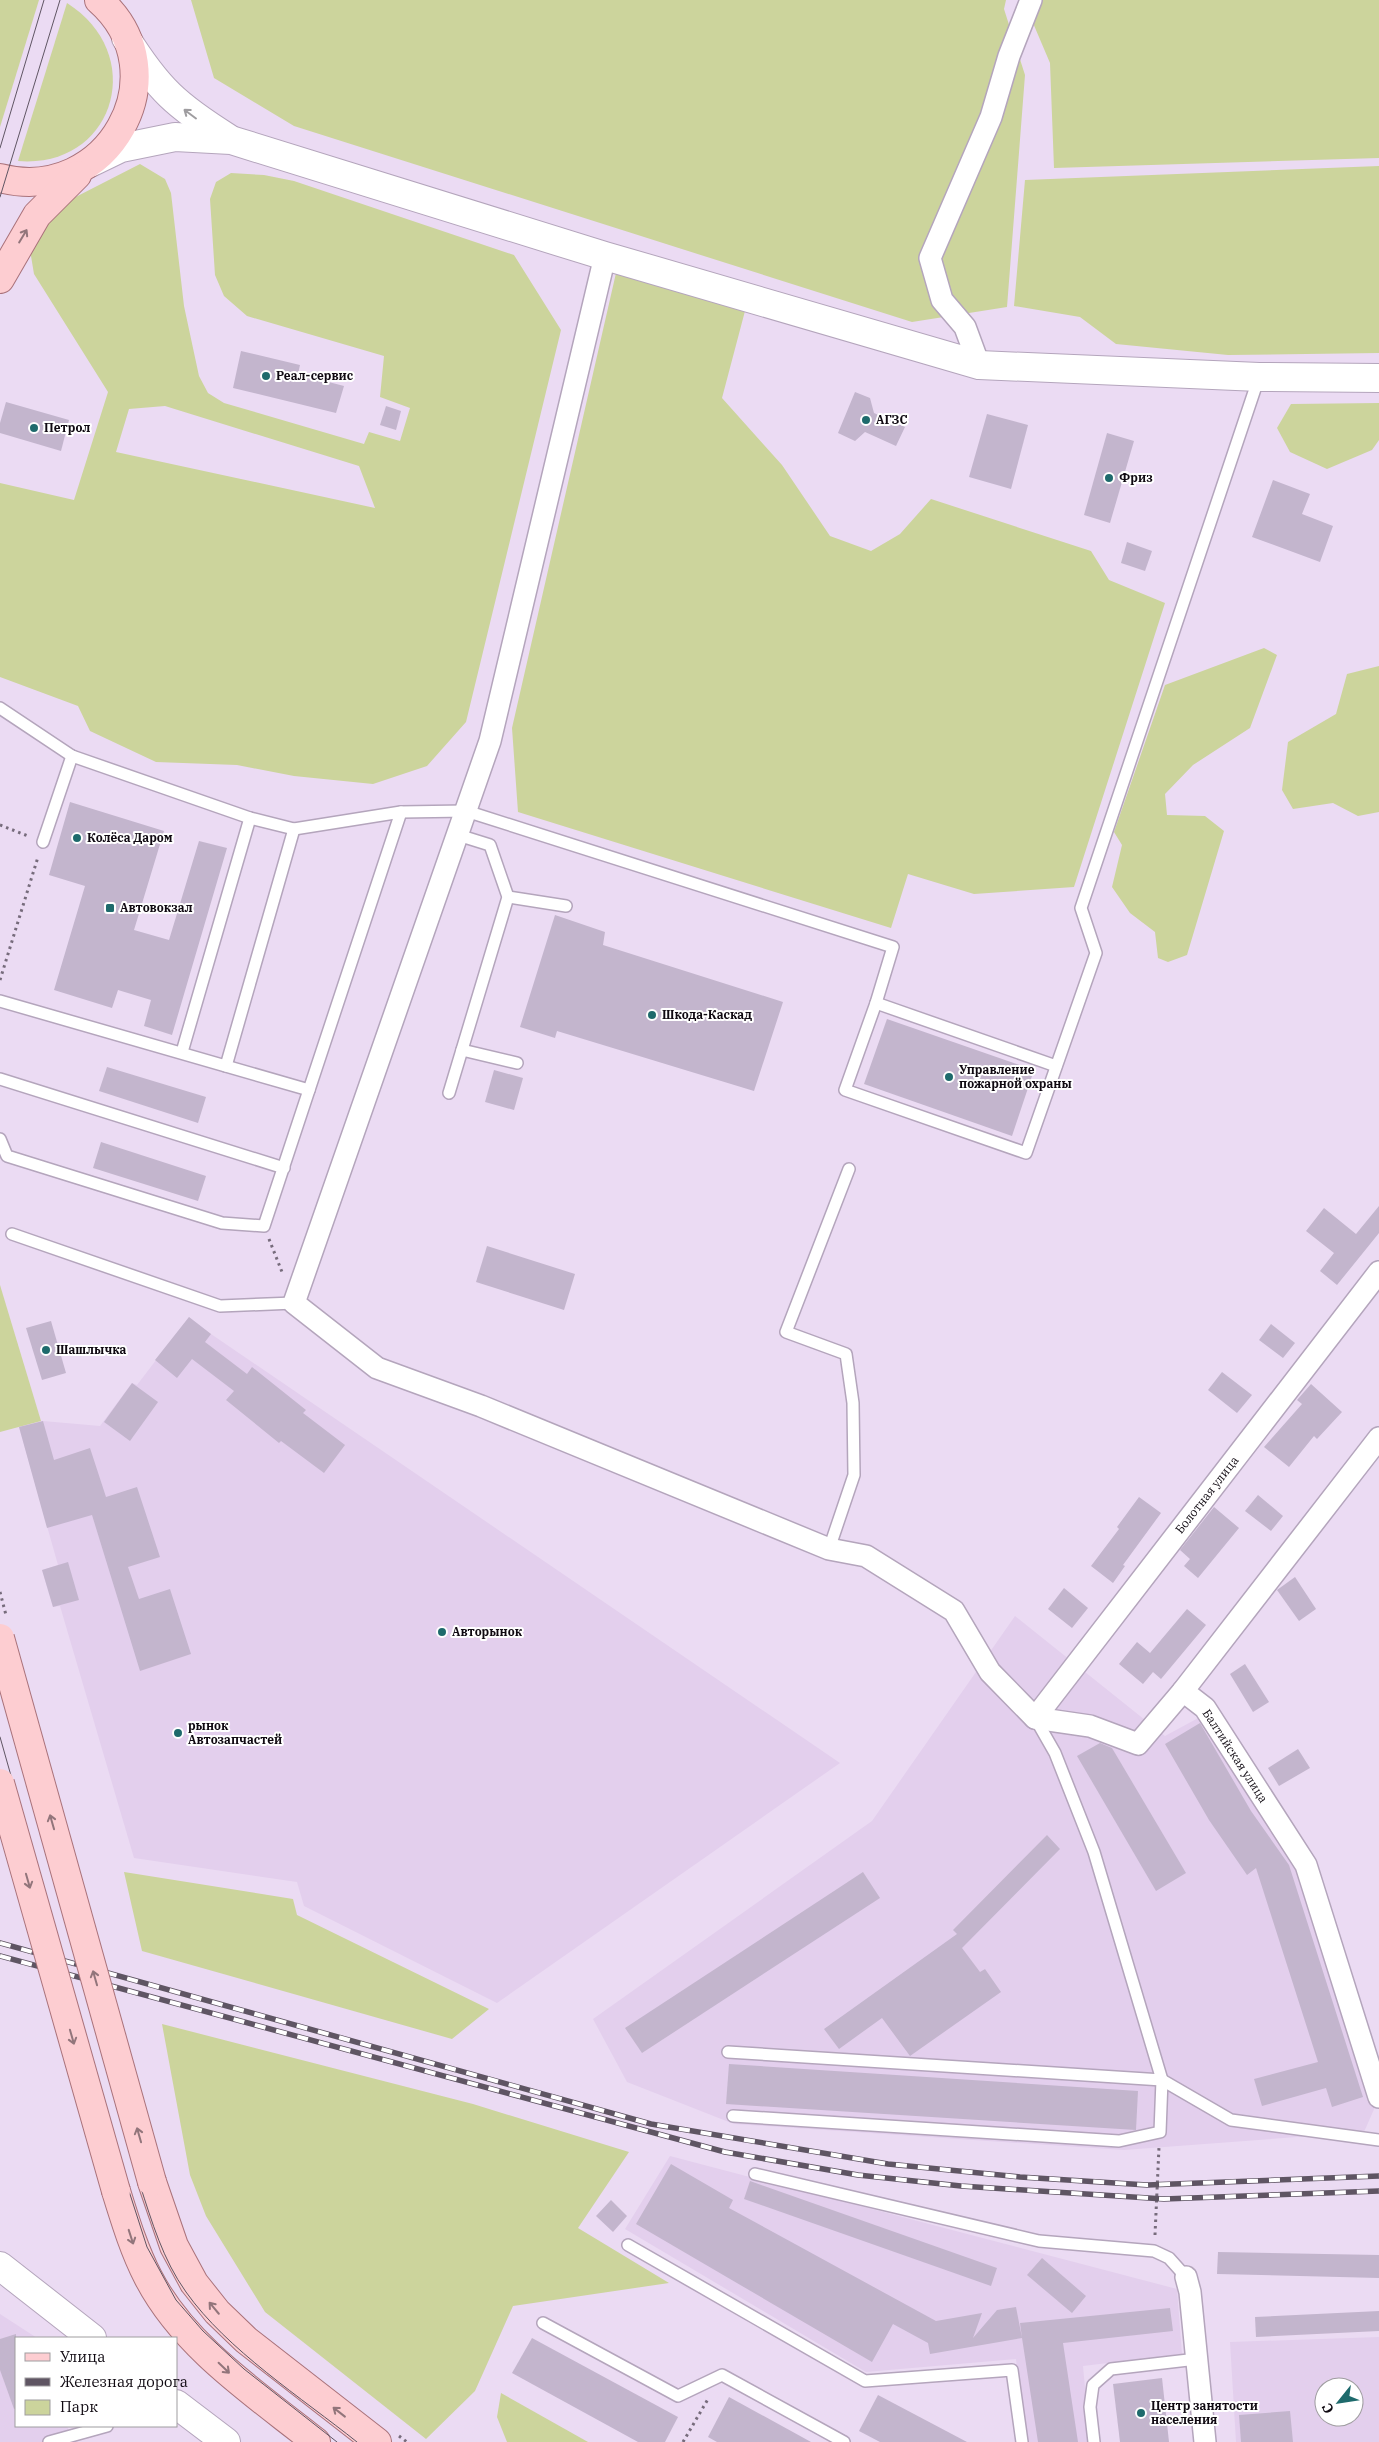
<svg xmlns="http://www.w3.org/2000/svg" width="1379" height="2442" font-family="'IBM Plex Serif',serif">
<rect width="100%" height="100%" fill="#ebdbf3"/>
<!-- built -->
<g fill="#e3cfed" fill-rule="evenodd">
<path d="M 189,1317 L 211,1334 L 840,1763 L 497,2003 L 304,1906 L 297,1882 L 134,1858 L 60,1606 L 53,1607 L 42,1570 L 58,1565 L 19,1427 L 43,1421 L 100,1426 L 132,1383 L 137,1385 Z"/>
<path d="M 1015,1616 L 1165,1736 L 1202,1716 L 1297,1868 L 1375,2107 L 1364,2132 L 1124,2150 L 734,2124 L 627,2082 L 593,2019 L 872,1821 Z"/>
<path d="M 670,2156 L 1177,2289 L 1182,2354 L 1083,2366 L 1090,2442 L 1025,2442 L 1016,2359 L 866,2372 L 625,2229 Z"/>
<path d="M 0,2314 L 37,2338 L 16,2338 L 16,2426 L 67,2426 L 73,2442 L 0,2442 Z"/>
<path d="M 1379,2337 L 1379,2442 L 1236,2442 L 1230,2342 ZM 1324,2387 L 1354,2387 L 1354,2417 L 1324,2417 Z"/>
</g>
<!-- green -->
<g fill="#ccd49c" fill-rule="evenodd">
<path d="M 0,0 L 39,0 L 0,127 Z"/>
<path d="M 191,0 L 1006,0 L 1004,9 L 1025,75 L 1007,307 L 912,322 L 294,126 L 214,78 Z"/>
<path d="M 1040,0 L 1379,0 L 1379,158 L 1054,168 L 1050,63 L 1033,23 Z"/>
<path d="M 67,3 C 149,55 114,169 18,161 Z"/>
<path d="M 140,164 L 165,179 L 171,193 L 184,306 L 199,376 L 208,393 L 224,403 L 364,444 L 369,432 L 400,441 L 410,408 L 380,397 L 384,356 L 247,316 L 224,296 L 215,275 L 210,199 L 216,182 L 231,173 L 264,175 L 294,181 L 514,255 L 561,330 L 466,722 L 427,766 L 373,784 L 294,776 L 237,765 L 156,762 L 90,731 L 78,706 L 0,677 L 0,483 L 74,500 L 108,392 L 34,274 L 29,244 L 62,204 ZM 165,406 L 359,466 L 375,508 L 116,452 L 129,409 Z"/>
<path d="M 1379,166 L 1379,353 L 1228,355 L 1116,344 L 1080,317 L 1014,306 L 1025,180 Z"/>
<path d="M 616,273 L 745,311 L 722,398 L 782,465 L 830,536 L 871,551 L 900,534 L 931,499 L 1091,551 L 1109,580 L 1165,603 L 1074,887 L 974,894 L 908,874 L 891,928 L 518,812 L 512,728 Z"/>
<path d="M 1379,403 L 1379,440 L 1372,450 L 1327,469 L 1290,452 L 1277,428 L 1291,404 Z"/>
<path d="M 1264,648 L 1277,655 L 1250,728 L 1193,765 L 1165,794 L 1167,815 L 1205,816 L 1224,831 L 1187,955 L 1168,962 L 1158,958 L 1155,932 L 1130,913 L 1112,887 L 1122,845 L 1114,832 L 1165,685 Z"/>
<path d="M 1379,666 L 1379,812 L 1358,816 L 1333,803 L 1293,809 L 1282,790 L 1288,742 L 1336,714 L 1347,674 Z"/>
<path d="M 0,1285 L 41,1421 L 0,1432 Z"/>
<path d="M 124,1872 L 293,1899 L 297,1915 L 489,2009 L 452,2039 L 142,1951 Z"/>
<path d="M 162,2024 L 473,2104 L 629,2152 L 578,2228 L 669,2283 L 513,2306 L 475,2391 L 426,2439 L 265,2312 L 206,2216 L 190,2175 Z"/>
<path d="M 501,2393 L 588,2442 L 507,2442 L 497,2417 Z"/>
</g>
<!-- building -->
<g fill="#c3b5cd">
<path d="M 241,351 L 300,365 L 298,374 L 344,386 L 336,413 L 233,388 Z"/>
<path d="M 855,392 L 870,398 L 874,413 L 905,427 L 896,446 L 865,432 L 855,441 L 838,433 Z"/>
<path d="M 6,402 L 69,420 L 61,451 L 0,433 L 0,423 Z"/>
<path d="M 386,406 L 401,411 L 396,430 L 380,425 Z"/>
<path d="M 987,414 L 1028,425 L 1011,489 L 969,477 Z"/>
<path d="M 1107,433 L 1134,441 L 1110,523 L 1084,515 Z"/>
<path d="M 1273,480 L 1310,494 L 1302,514 L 1333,526 L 1320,562 L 1252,537 Z"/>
<path d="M 1127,542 L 1152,551 L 1145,571 L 1121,563 Z"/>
<path d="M 70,802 L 164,831 L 134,930 L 169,940 L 199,841 L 227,848 L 172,1035 L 144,1026 L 151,1000 L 118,990 L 112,1008 L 54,990 L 85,886 L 49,875 Z"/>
<path d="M 555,915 L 605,932 L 603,945 L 783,1002 L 754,1091 L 557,1031 L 555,1038 L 520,1027 Z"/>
<path d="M 887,1019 L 1034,1070 L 1012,1136 L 864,1084 Z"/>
<path d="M 107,1067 L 206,1097 L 198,1123 L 99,1091 Z"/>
<path d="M 494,1070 L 523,1078 L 514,1110 L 485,1102 Z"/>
<path d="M 101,1142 L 206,1176 L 198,1201 L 93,1168 Z"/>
<path d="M 1379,1206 L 1379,1233 L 1337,1285 L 1320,1271 L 1334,1253 L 1306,1231 L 1324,1208 L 1356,1234 Z"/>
<path d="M 487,1246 L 575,1274 L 564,1310 L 476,1282 Z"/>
<path d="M 189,1317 L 211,1334 L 205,1342 L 247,1374 L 252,1367 L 306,1410 L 303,1413 L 345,1445 L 324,1473 L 281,1441 L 279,1443 L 226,1400 L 234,1391 L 192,1359 L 177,1378 L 155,1360 Z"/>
<path d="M 51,1321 L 66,1373 L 42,1380 L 26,1328 Z"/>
<path d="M 1271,1324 L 1295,1343 L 1283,1358 L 1259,1340 Z"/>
<path d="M 1222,1372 L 1252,1395 L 1237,1413 L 1208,1390 Z"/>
<path d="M 132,1383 L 158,1402 L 130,1441 L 104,1422 Z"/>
<path d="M 1311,1384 L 1342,1412 L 1317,1439 L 1314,1436 L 1289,1467 L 1264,1447 L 1302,1404 L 1297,1400 Z"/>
<path d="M 43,1421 L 54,1460 L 90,1448 L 106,1497 L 137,1487 L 160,1557 L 128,1567 L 139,1599 L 170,1589 L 191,1654 L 140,1671 L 92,1515 L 47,1528 L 19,1427 Z"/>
<path d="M 1258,1495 L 1283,1516 L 1271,1531 L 1245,1511 Z"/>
<path d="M 1139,1497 L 1161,1513 L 1123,1565 L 1125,1566 L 1113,1583 L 1091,1566 L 1119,1529 L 1117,1527 Z"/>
<path d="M 1214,1507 L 1239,1528 L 1198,1578 L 1184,1566 L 1190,1559 L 1180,1550 Z"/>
<path d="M 68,1562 L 79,1600 L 53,1607 L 42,1570 Z"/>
<path d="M 1295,1577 L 1316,1609 L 1299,1621 L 1277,1590 Z"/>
<path d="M 1064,1588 L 1088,1608 L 1072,1628 L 1048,1609 Z"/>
<path d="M 1187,1609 L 1206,1625 L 1161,1679 L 1153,1672 L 1143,1684 L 1119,1664 L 1137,1642 L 1150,1653 Z"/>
<path d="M 1245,1664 L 1269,1702 L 1253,1712 L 1230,1674 Z"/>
<path d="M 1200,1723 L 1251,1811 L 1289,1865 L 1363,2097 L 1332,2107 L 1326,2088 L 1262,2106 L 1254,2079 L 1318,2062 L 1256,1868 L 1247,1875 L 1209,1820 L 1165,1744 Z"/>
<path d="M 1100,1743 L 1112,1748 L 1186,1873 L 1156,1891 L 1077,1756 Z"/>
<path d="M 1298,1749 L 1310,1768 L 1279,1786 L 1268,1768 Z"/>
<path d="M 1047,1835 L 1060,1849 L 962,1948 L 980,1972 L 985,1969 L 1001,1992 L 910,2056 L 882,2018 L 839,2049 L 824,2029 L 957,1934 L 953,1930 Z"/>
<path d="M 863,1872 L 880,1898 L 642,2053 L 625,2028 Z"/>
<path d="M 729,2064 L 1138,2091 L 1136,2130 L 726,2104 Z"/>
<path d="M 671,2164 L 733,2200 L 729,2208 L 936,2321 L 982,2313 L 973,2338 L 997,2310 L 1016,2307 L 1022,2338 L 1020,2323 L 1170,2308 L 1173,2331 L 1063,2343 L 1078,2442 L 1038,2442 L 1022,2338 L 930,2354 L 928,2343 L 893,2324 L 872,2362 L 636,2224 Z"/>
<path d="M 750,2181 L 997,2268 L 991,2286 L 744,2199 Z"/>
<path d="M 611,2200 L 627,2216 L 613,2232 L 596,2216 Z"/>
<path d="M 1218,2252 L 1379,2255 L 1379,2278 L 1217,2274 Z"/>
<path d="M 1042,2258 L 1086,2296 L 1072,2313 L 1027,2275 Z"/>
<path d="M 1379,2311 L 1379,2331 L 1256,2337 L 1255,2317 Z"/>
<path d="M 16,2334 L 16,2408 L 14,2409 L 0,2370 L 0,2339 Z"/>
<path d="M 532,2338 L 678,2417 L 665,2442 L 638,2442 L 512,2373 Z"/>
<path d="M 1162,2378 L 1169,2442 L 1120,2442 L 1113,2384 Z"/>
<path d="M 878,2395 L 967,2442 L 880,2442 L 859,2431 Z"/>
<path d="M 729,2397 L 811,2442 L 717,2442 L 708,2437 Z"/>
<path d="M 1290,2411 L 1293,2442 L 1241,2442 L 1239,2415 Z"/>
</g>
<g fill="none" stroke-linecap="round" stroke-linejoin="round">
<defs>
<g id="service">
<path d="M 0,708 L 72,756 L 250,818 L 294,829 L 401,812 L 466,811 L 893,947 L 876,1003 L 1056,1066"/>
<path d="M 43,842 L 72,756"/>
<path d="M 508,897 L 566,906"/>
<path d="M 0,1001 L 309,1090"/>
<path d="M 876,1003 L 845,1090 L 1026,1153 L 1096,953 L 1081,908 L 1259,377"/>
<path d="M 462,1050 L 517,1063"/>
<path d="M 182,1052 L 250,818"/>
<path d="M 226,1066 L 294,829"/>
<path d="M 0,1079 L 284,1168"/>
<path d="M 449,1093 L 508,897 L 490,845 L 458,835"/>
<path d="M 0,1139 L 7,1156 L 222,1223 L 264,1226 L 401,812"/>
<path d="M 12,1234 L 220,1306 L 294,1303"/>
<path d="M 829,1549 L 854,1475 L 853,1403 L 846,1354 L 786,1332 L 849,1169"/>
<path d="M 728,2052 L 1162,2080 L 1231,2120 L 1379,2140"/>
<path d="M 733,2116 L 1119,2141 L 1160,2132 L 1162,2080 L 1094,1852 L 1055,1753 L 1035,1718"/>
<path d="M 755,2174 L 1039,2241 L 1154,2251 L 1169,2258 L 1186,2277"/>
<path d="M 628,2245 L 865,2381 L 1012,2370 L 1022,2442"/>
<path d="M 543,2323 L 678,2396 L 722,2375 L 844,2442"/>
<path d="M 49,2442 L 107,2426"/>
<path d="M 1094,2442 L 1090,2407 L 1093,2385 L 1111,2369 L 1197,2359"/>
</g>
<g id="minor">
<path d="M 605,256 L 490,741 L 294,1303 L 377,1368 L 481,1406 L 829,1549 L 866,1556 L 954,1611 L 990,1672 L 1035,1718 L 1090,1726 L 1138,1744 L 1183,1691"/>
<path d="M 979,365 L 965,327 L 942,300 L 930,258 L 991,117 L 1009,56 L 1031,0"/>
<path d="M 1379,1438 L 1183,1691 L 1205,1708 L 1306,1865 L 1379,2097"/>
<path d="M 1035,1718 L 1379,1272"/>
<path d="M 1186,2277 L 1190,2292 L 1205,2442"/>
</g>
<g id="secondary">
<path d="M 126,38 C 158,89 177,106 228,138"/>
<path d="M 90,163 L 121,148 L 175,137 L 231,140 L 605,256 L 979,365 L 1259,377 L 1379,378"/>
<path d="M 0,2266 L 92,2338"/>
<path d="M 176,2404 L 226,2442"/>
</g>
<g id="primary">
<path d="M 0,178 C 108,206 182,73 99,0"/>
<path d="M 0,279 L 37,215 L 77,175"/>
<path d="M 152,2182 L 174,2246 L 194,2283 L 217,2312 L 246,2340 L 377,2442"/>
<path d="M 116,2191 C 125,2220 134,2250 148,2277 C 184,2347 256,2394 316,2442"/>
</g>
</defs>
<!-- service casing -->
<use href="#service" stroke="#b4a5bc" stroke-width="14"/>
<!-- minor casing -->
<use href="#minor" stroke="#b4a5bc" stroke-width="24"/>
<!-- secondary casing -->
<use href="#secondary" stroke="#b4a5bc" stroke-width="30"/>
<!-- primary casing -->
<use href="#primary" stroke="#a9727a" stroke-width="30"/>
<!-- path -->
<g stroke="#766b7b" stroke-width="3" stroke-dasharray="2.5 4" stroke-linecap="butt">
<path d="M 0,825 L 28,836"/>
<path d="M 0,980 L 38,857"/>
<path d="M 269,1239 L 282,1272"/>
<path d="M 0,1592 L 6,1615"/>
<path d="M 1155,2235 L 1159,2147"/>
<path d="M 399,2436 L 407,2442"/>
<path d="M 683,2442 L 708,2399"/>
</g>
<!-- service -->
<use href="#service" stroke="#fff" stroke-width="11"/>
<!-- minor -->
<use href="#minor" stroke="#fff" stroke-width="21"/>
<!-- secondary -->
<use href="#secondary" stroke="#fff" stroke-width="28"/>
<!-- primary -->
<use href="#primary" stroke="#fdcdd1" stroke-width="28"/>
<!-- tram -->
<g stroke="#5f5563" stroke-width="1">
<path d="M 0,148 L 44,0"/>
<path d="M 0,197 L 60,0"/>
<path d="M 0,1685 L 140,2185 C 152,2222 163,2260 186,2292 C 227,2350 302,2398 357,2442"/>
<path d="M 0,1737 L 128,2188 L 147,2247 L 176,2300 L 203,2331 L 244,2369 L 337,2442"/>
</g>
<defs>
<g id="rail">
<path d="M 0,1943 L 651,2124 L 888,2164 L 1020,2177 L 1147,2185 L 1379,2176"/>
<path d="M 0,1956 L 725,2152 L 858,2175 L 961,2186 L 1164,2199 L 1379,2191"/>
</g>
</defs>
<!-- rail casing -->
<use href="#rail" stroke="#5f5563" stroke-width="5.5"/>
<!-- rail -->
<use href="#rail" stroke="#fff" stroke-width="4" stroke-dasharray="11" stroke-linecap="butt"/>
<defs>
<g id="primary-bridge">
<path d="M 0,1638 L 152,2182"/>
<path d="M 0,1783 L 116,2191"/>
</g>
</defs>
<!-- primary-bridge casing -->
<use href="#primary-bridge" stroke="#a9727a" stroke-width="30" stroke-linecap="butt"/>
<!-- primary-bridge -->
<use href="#primary-bridge" stroke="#fdcdd1" stroke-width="28"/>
</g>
<!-- one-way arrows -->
<defs><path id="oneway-shaft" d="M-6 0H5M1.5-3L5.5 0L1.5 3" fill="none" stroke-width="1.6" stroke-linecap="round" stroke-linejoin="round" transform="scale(1.25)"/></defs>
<use stroke="#9f9da0" href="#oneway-shaft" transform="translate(190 114) rotate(-143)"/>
<g stroke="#92757b">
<use href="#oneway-shaft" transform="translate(23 236) rotate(-59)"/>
<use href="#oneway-shaft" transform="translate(52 1822) rotate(-106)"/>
<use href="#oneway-shaft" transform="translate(28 1881) rotate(74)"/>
<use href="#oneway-shaft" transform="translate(95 1978) rotate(-106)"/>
<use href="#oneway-shaft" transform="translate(72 2037) rotate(74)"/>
<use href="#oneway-shaft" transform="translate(139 2135) rotate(-106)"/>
<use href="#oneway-shaft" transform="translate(131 2237) rotate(72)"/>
<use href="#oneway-shaft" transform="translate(214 2308) rotate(-130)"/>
<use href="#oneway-shaft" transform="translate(224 2368) rotate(44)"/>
<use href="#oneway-shaft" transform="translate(339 2412) rotate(-142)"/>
</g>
<!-- markers -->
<g fill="#1e6a6c" stroke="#fff" stroke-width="2">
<circle cx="266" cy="376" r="5"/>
<circle cx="866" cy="420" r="5"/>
<circle cx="34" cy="428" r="5"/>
<circle cx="1109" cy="478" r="5"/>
<circle cx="77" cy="838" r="5"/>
<rect x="105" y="903" width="10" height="10" rx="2.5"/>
<circle cx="652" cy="1015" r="5"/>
<circle cx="949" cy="1077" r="5"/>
<circle cx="46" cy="1350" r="5"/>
<circle cx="442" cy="1632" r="5"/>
<circle cx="178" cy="1733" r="5"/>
<circle cx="1141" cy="2413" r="5"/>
</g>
<g text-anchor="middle" stroke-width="4" stroke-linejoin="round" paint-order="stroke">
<!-- poi labels -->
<g font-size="12" font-weight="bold" fill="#0f0911" stroke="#fff" text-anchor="start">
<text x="276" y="380">Реал-сервис</text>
<text x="876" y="424">АГЗС</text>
<text x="44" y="432">Петрол</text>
<text x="1119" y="482">Фриз</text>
<text x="87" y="842">Колёса Даром</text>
<text x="120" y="912">Автовокзал</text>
<text x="662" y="1019">Шкода-Каскад</text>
<text x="959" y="1074">Управление<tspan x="959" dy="14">пожарной охраны</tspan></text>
<text x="56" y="1354">Шашлычка</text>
<text x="452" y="1636">Авторынок</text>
<text x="188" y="1730">рынок<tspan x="188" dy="14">Автозапчастей</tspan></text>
<text x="1151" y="2410">Центр занятости<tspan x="1151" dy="14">населения</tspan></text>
</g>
<!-- street labels -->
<g font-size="12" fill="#0f0911" stroke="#fff">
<text transform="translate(1207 1495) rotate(-52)" y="4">Болотная улица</text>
<text transform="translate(1235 1756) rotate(57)" y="4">Балтийская улица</text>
</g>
</g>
<!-- legend -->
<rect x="15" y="2337" width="162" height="90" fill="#ffffff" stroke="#9f9da0"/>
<rect x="25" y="2353" width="25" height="8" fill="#fdcdd1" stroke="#9f9da0"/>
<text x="60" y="2362" font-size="15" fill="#0f0911">Улица</text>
<rect x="25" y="2378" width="25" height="8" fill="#5f5563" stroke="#9f9da0"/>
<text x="60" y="2387" font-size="15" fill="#0f0911">Железная дорога</text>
<rect x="25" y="2400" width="25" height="15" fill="#ccd49c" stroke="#9f9da0"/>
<text x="60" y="2412" font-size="15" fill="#0f0911">Парк</text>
<!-- north arrow -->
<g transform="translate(1339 2402) rotate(240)"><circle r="24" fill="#ffffff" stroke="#9f9da0"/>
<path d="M0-4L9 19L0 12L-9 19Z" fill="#1e6a6c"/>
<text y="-8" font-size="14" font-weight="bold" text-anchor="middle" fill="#0f0911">С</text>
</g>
</svg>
